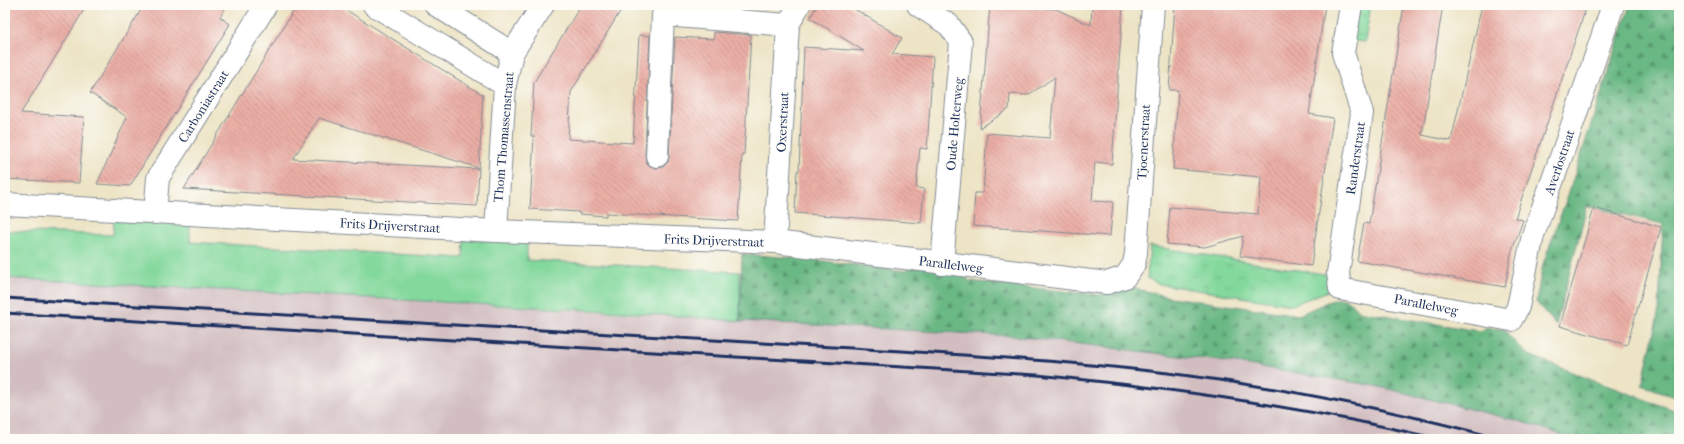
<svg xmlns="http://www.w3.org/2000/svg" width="1684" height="444" font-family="'IM FELL French Canon',serif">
<defs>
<pattern id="forest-firs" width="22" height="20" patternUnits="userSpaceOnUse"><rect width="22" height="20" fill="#6ab884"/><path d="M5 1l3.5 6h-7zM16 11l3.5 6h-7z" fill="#56966f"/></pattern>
<pattern id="park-tufts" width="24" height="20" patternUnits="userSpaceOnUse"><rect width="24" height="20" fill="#83d89c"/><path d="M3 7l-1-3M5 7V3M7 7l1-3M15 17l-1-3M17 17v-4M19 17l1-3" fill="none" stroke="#71ba89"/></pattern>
<pattern id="building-back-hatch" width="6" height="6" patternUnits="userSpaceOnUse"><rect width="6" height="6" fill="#ebafa6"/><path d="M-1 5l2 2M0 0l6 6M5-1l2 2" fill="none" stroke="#be8f8a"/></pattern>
</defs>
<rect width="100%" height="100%" fill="#fdfcf7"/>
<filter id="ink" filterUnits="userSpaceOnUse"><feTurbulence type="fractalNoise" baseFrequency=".025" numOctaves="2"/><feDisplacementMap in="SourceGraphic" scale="8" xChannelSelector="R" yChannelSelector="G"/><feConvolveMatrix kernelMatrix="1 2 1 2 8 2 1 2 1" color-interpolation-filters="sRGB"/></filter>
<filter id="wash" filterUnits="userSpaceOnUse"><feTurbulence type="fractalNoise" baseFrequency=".012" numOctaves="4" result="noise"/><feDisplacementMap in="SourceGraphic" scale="16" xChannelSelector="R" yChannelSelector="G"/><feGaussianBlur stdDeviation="0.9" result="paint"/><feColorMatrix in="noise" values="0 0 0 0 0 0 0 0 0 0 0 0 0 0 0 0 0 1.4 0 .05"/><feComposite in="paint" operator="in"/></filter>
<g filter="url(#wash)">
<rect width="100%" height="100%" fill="#ede4c5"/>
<!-- railway -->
<path fill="#d2bec1" d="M 5,277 L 1014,336 L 1236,363 L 1376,386 L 1519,421 L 1575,439 L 5,439 Z"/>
<!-- grass -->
<path fill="#83d89c" stroke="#4f847d" d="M 5,214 L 7,214 L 7,231 L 113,235 L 114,219 L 190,224 L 190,242 L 463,258 L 464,239 L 527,242 L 527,260 L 740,272 L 740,321 L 622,312 L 5,278 Z"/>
<!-- forest -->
<g fill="url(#forest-firs)" stroke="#427471">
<path d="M 1630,5 L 1679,5 L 1679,398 L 1642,385 L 1659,310 L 1663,224 L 1587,206 L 1556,325 L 1536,302 L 1543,264 L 1568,195 Z"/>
<path d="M 742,254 L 807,259 L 906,271 L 912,263 L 961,270 L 969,281 L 1101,295 L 1111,286 L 1127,284 L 1141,290 L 1170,297 L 1299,315 L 1327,302 L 1340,298 L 1349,301 L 1359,311 L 1479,331 L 1489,328 L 1505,329 L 1507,334 L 1527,354 L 1584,377 L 1679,412 L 1679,439 L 1575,439 L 1519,421 L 1376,386 L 1236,363 L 1014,336 L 740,321 Z"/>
</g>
<!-- park -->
<g fill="url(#park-tufts)" stroke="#4f847d">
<path d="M 1357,5 L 1371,5 L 1365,42 L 1352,41 Z"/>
<path d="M 1150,246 L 1330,275 L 1332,286 L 1328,291 L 1292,305 L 1159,284 L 1147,278 Z"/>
</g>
<g id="blocks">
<!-- building -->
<g fill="url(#building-back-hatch)">
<path d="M 5,5 L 87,5 L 21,113 L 84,117 L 79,183 L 5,179 Z"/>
<path d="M 144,5 L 227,5 L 220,17 L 230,24 L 130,186 L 97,184 L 127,117 L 90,93 Z"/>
<path d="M 297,5 L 338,5 L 483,95 L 479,168 L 319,118 L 293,159 L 479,169 L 477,206 L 184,189 Z"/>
<path d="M 581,5 L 624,5 L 571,92 L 568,139 L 633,143 L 639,35 L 650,36 L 645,155 L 646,162 L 650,166 L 656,168 L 663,167 L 668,162 L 669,157 L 675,37 L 714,39 L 714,32 L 751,35 L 744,154 L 742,154 L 738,221 L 606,213 L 606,216 L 579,214 L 579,212 L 530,209 L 534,136 L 531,136 L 534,82 Z"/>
<path d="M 817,5 L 848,5 L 902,38 L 892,54 L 933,57 L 927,149 L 920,148 L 916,188 L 924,189 L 921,223 L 795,213 L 797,171 L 799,171 L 804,47 L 864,51 L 810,18 Z"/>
<path d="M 990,5 L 1021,5 L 1021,7 L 1056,9 L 1091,25 L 1092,5 L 1123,5 L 1112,164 L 1095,162 L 1092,201 L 1113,202 L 1110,236 L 973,226 L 975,193 L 983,193 L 987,133 L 1050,138 L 1055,77 L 1028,95 L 1010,94 L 1009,109 L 980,128 Z"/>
<path d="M 1175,5 L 1325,5 L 1309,114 L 1333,118 L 1311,266 L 1240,256 L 1243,236 L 1205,247 L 1167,244 L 1170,207 L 1258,214 L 1261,177 L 1173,169 L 1178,90 L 1169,90 Z"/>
<path d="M 1404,5 L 1443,5 L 1422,135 L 1451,141 L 1482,5 L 1587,5 L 1515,218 L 1523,220 L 1511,254 L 1505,287 L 1357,261 L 1364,223 L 1369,224 Z"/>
<path d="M 1594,208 L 1661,227 L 1627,345 L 1560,326 Z"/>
</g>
</g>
</g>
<g filter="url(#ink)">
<use href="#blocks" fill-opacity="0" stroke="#848a92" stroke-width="1"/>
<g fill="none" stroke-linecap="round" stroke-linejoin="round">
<defs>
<g id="minor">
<path d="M 374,5 L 505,85"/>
<path d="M 436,5 L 512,53"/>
<path d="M 918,5 L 949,25 L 961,42 L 942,264"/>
<path d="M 1351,5 L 1343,53 L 1362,113 L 1338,273 L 1340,289 L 1511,320 L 1518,307 L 1533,235 L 1566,143 L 1613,5"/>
<path d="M 657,156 L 663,15 L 788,25"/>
<path d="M 5,204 L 496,231 L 775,242 L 1107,283 L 1125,277 L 1134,264 L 1136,253 L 1153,5"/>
<path d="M 155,213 L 158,178 L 266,5"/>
<path d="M 496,231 L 505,85 L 512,53 L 543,5"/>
<path d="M 775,242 L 788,25 L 799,5"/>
</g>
</defs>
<!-- minor casing -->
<use href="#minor" stroke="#848a92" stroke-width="24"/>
<!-- minor -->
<use href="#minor" stroke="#fff" stroke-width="22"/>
<!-- rail -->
<g stroke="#1b2f5e" stroke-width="3">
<path d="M 5,298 C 247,313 488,327 730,341 C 876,350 1022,356 1168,373 C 1280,387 1392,410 1501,439"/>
<path d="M 5,313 L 1037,375 C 1172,388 1306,407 1438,439"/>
</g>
</g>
</g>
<g text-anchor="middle" stroke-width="3" stroke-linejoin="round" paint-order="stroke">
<!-- street labels -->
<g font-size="13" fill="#1b2f5e" stroke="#fdfcf7">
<text transform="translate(203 106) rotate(-58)" y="5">Carboniastraat</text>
<text transform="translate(782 122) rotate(-87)" y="5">Oxerstraat</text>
<text transform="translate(954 124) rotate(-85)" y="5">Oude Holterweg</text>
<text transform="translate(503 137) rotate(-85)" y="5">Thom Thomassenstraat</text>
<text transform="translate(1143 142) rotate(-87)" y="5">Tjoenerstraat</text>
<text transform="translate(1355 158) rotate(-82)" y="5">Randerstraat</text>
<text transform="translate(1559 162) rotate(-71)" y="5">Averlostraat</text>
<text transform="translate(390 225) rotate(3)" y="5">Frits Drijverstraat</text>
<text transform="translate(714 240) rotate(2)" y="5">Frits Drijverstraat</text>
<text transform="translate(951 264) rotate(7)" y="5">Parallelweg</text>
<text transform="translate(1426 304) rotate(11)" y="5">Parallelweg</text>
</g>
</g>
<!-- margin -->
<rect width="1684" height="444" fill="none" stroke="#fdfcf7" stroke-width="20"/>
</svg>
